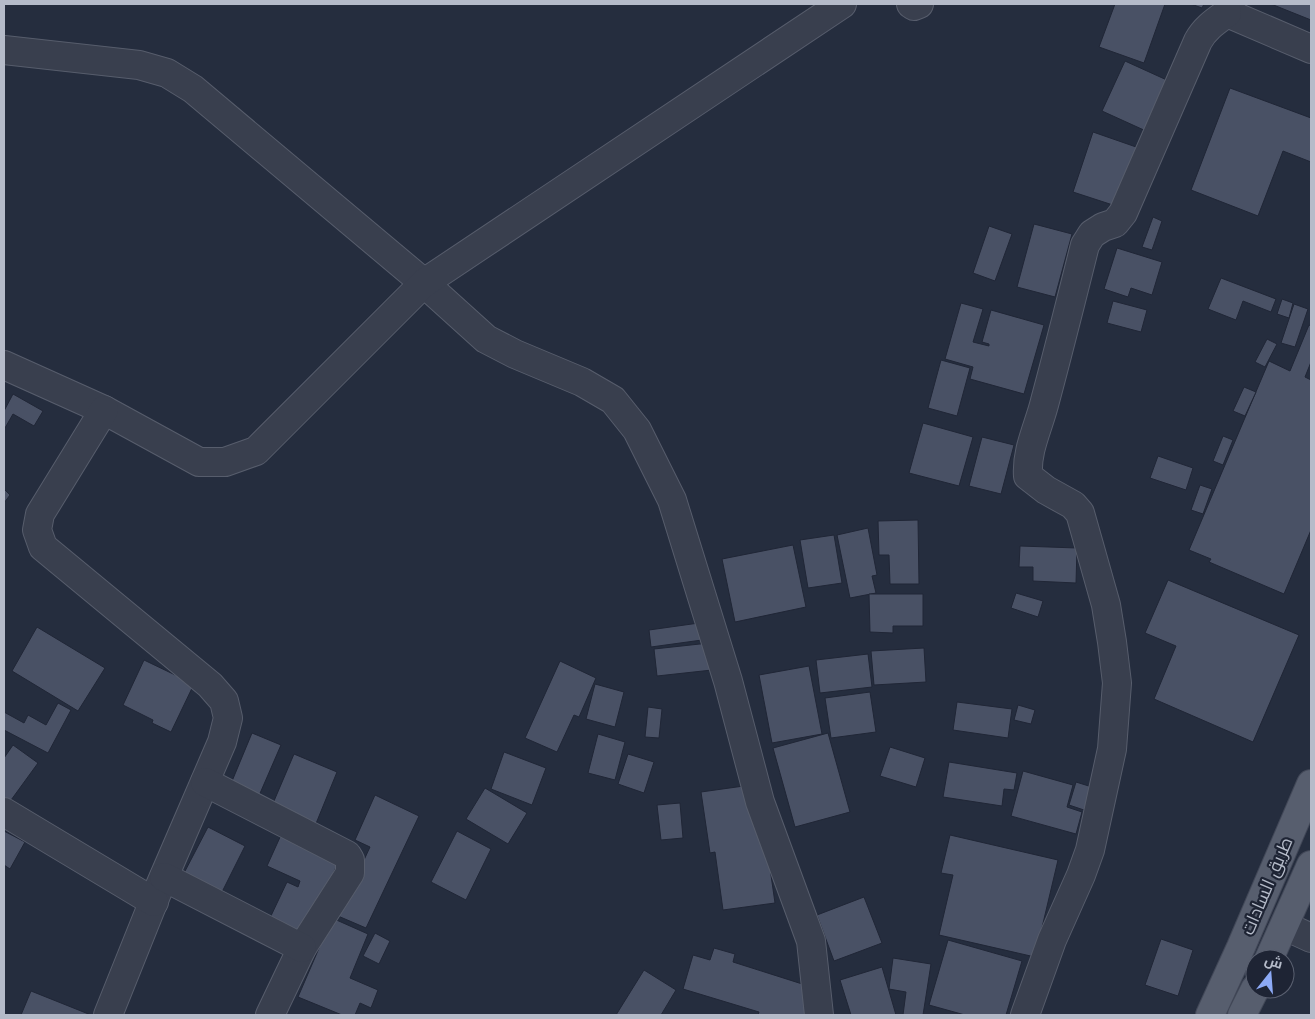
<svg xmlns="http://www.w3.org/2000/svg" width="1315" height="1019" font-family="'Fira Sans',Cairo,sans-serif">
<rect width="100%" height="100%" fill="#252d3e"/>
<!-- building -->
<g fill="#495165" stroke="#202636">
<path d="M 1115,4 L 1165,4 L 1144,63 L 1099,47 Z"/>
<path d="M 1191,4 L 1204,4 L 1202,8 Z"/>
<path d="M 1271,4 L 1311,4 L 1311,20 Z"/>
<path d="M 1125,61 L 1169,81 L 1146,131 L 1102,111 Z"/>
<path d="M 1230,88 L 1311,118 L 1311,162 L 1283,151 L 1258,216 L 1191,190 Z"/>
<path d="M 1093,132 L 1139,148 L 1119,207 L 1073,192 Z"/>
<path d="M 1153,217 L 1162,221 L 1152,250 L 1142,247 Z"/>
<path d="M 1034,224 L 1072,234 L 1055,297 L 1017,287 Z"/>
<path d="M 989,226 L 1012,234 L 995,281 L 973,273 Z"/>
<path d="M 1117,248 L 1162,262 L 1152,295 L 1131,288 L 1128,297 L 1104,289 Z"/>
<path d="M 1221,278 L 1276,299 L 1271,312 L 1243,301 L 1236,320 L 1208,309 Z"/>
<path d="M 1282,299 L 1293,303 L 1289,318 L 1277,314 Z"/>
<path d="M 1113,301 L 1147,310 L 1141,332 L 1107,323 Z"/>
<path d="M 961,303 L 983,309 L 973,342 L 989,346 L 989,344 L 982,342 L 991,310 L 1044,325 L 1024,394 L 970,379 L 973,367 L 945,359 Z"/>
<path d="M 1294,304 L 1308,309 L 1295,347 L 1281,343 Z"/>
<path d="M 1309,325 L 1311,326 L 1311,362 L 1305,377 L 1311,380 L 1311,530 L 1284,594 L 1209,562 L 1211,559 L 1189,550 L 1269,361 L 1290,371 Z"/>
<path d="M 1267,339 L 1277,344 L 1265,367 L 1255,362 Z"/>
<path d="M 941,360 L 970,368 L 957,416 L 928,408 Z"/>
<path d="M 1244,387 L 1256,392 L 1245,416 L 1233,411 Z"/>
<path d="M 13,394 L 43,411 L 34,426 L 13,414 L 5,428 L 4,427 L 4,411 Z"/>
<path d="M 923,423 L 973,437 L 959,486 L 909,473 Z"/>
<path d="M 1223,436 L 1233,440 L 1223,465 L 1213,461 Z"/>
<path d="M 982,437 L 1014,445 L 1001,494 L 969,486 Z"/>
<path d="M 1158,456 L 1193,468 L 1186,490 L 1150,478 Z"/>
<path d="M 1200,485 L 1212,489 L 1203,514 L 1191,510 Z"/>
<path d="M 4,489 L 10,495 L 4,503 Z"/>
<path d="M 918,520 L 919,584 L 890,584 L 889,555 L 879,555 L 878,521 Z"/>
<path d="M 868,528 L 877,575 L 872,576 L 876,593 L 850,598 L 837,535 Z"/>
<path d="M 834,535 L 842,583 L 808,588 L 800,540 Z"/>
<path d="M 793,545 L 806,607 L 735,622 L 722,559 Z"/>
<path d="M 1020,546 L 1077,548 L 1076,583 L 1033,581 L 1033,567 L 1019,567 Z"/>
<path d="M 1168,580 L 1299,635 L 1253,742 L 1154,699 L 1176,646 L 1145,633 Z"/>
<path d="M 1016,593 L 1043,601 L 1038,617 L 1011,608 Z"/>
<path d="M 869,594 L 923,594 L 923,626 L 893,626 L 893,633 L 870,632 Z"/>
<path d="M 699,623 L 702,640 L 651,647 L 649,630 Z"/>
<path d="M 37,627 L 105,668 L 78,711 L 12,671 Z"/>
<path d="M 709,643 L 712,670 L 657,676 L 654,649 Z"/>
<path d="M 924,648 L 926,682 L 874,685 L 871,651 Z"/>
<path d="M 868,654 L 872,687 L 820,693 L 816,660 Z"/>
<path d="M 144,660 L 194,684 L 171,732 L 152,723 L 153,720 L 123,705 Z"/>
<path d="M 560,661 L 596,678 L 579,717 L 574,715 L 557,752 L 525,738 Z"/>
<path d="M 809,666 L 822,734 L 772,743 L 759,675 Z"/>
<path d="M 595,684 L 624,692 L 615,727 L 586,719 Z"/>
<path d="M 870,692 L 876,732 L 831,738 L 825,698 Z"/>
<path d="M 957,702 L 1012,709 L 1008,738 L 953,730 Z"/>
<path d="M 58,703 L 71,710 L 48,753 L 4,730 L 4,712 L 24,723 L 28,715 L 46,725 Z"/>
<path d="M 1018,705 L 1035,710 L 1031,724 L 1014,720 Z"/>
<path d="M 648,707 L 662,709 L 659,738 L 645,737 Z"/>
<path d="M 252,733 L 281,745 L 258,798 L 230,786 Z"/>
<path d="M 828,733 L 850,812 L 795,827 L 773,748 Z"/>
<path d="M 598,734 L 625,742 L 615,780 L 588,773 Z"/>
<path d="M 13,745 L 38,763 L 6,807 L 4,806 L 4,758 Z"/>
<path d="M 890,747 L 925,758 L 916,787 L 880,776 Z"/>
<path d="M 504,752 L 546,768 L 532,805 L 491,789 Z"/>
<path d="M 294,754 L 337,772 L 315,826 L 271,808 Z"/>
<path d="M 628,754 L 654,762 L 644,793 L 618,784 Z"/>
<path d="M 949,762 L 1017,773 L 1014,790 L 1004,789 L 1002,806 L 943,797 Z"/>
<path d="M 1023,771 L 1073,785 L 1067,807 L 1082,812 L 1076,834 L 1011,816 Z"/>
<path d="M 1076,782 L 1092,787 L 1084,810 L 1069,805 Z"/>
<path d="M 758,784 L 775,903 L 723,910 L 715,852 L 710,853 L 701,792 Z"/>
<path d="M 485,788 L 527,813 L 508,844 L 466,819 Z"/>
<path d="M 375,795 L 419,816 L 366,928 L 338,916 L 370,847 L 355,840 Z"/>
<path d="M 680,803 L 683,838 L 661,840 L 657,805 Z"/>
<path d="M 208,827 L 245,846 L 221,894 L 183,875 Z"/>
<path d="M 4,831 L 25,842 L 10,869 L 4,865 Z"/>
<path d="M 457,831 L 491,849 L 466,900 L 431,882 Z"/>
<path d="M 281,835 L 339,861 L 303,936 L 269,920 L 287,882 L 298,887 L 300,881 L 267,866 Z"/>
<path d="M 950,835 L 1058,860 L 1035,957 L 939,935 L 953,875 L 941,873 Z"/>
<path d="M 864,897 L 882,943 L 834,961 L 817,915 Z"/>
<path d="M 332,918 L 368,934 L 350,978 L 378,990 L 371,1008 L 360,1003 L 355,1015 L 342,1015 L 298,997 Z"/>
<path d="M 375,933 L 390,941 L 379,964 L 363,956 Z"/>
<path d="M 1161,939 L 1193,950 L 1178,996 L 1145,985 Z"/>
<path d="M 948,940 L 1022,961 L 1006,1015 L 965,1015 L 929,1005 Z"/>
<path d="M 714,948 L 735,954 L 733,962 L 818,989 L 810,1015 L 758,1015 L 759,1012 L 683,989 L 693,955 L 710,960 Z"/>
<path d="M 893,958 L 931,964 L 923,1015 L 903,1015 L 906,992 L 889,989 Z"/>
<path d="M 882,967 L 896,1015 L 851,1015 L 840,980 Z"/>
<path d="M 644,970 L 676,990 L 661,1015 L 616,1015 Z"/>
<path d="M 31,991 L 91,1015 L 21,1015 Z"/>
</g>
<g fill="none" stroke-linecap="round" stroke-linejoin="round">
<defs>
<g id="minor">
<path d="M 911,4 L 914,6 L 919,4"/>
<path d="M 1231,4 L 1227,13 L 1311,49"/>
<path d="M 4,50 L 139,65 L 167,73 L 193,89 L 424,283 L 486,339 L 515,354 L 582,382 L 613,400 L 637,430 L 672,500 L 728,681 L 760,802 L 811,941 L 819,1015"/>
<path d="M 4,365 L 104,410 L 199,462 L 225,462 L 256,451 L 424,283 L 842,4"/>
<path d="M 104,410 L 40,514 L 37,530 L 43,547 L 210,685 L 224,701 L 228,718 L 222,742 L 159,888 L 108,1015"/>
<path d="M 205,782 L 347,855 L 350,860 L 350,873 L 302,948 L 270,1015"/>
<path d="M 4,812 L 154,902"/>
<path d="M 164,877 L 302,948"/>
<path d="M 1285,926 L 1311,938"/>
<path d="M 1025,1015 L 1052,940 L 1081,875 L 1090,850 L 1112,749 L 1117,683 L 1112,642 L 1106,605 L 1080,513 L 1073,505 L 1046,490 L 1028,476 C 1026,450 1039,426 1045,401 C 1059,349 1072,297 1085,245 L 1092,234 L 1103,227 L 1115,223 L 1123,213 L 1198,41 C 1205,28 1216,21 1227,13"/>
</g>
<g id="major">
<path d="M 1269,959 L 1311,865"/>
<path d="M 1210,1015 L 1241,947 L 1311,784"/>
<path d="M 1242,1015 L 1255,989"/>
</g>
</defs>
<!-- minor casing -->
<use href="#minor" stroke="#575d6c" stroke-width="30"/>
<!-- major casing -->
<use href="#major" stroke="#424858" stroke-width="30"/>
<!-- minor -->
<use href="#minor" stroke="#393f4e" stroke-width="28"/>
<!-- major -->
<use href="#major" stroke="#575e6e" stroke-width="28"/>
</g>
<g text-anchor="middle" stroke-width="4.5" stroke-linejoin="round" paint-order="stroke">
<!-- street labels -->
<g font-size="18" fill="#b5bbc9" stroke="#1e2434">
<text transform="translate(1267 886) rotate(-67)" y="6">طريق السادات</text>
</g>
</g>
<!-- border -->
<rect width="1315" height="1019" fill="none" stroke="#b5bbc9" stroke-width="10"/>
<!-- north arrow -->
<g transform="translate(1270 974) rotate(17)"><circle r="24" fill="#1e2434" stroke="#5a6070"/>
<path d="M0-4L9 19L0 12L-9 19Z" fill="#8daaf6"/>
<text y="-8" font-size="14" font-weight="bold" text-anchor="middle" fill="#b5bbc9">ش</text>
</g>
</svg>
